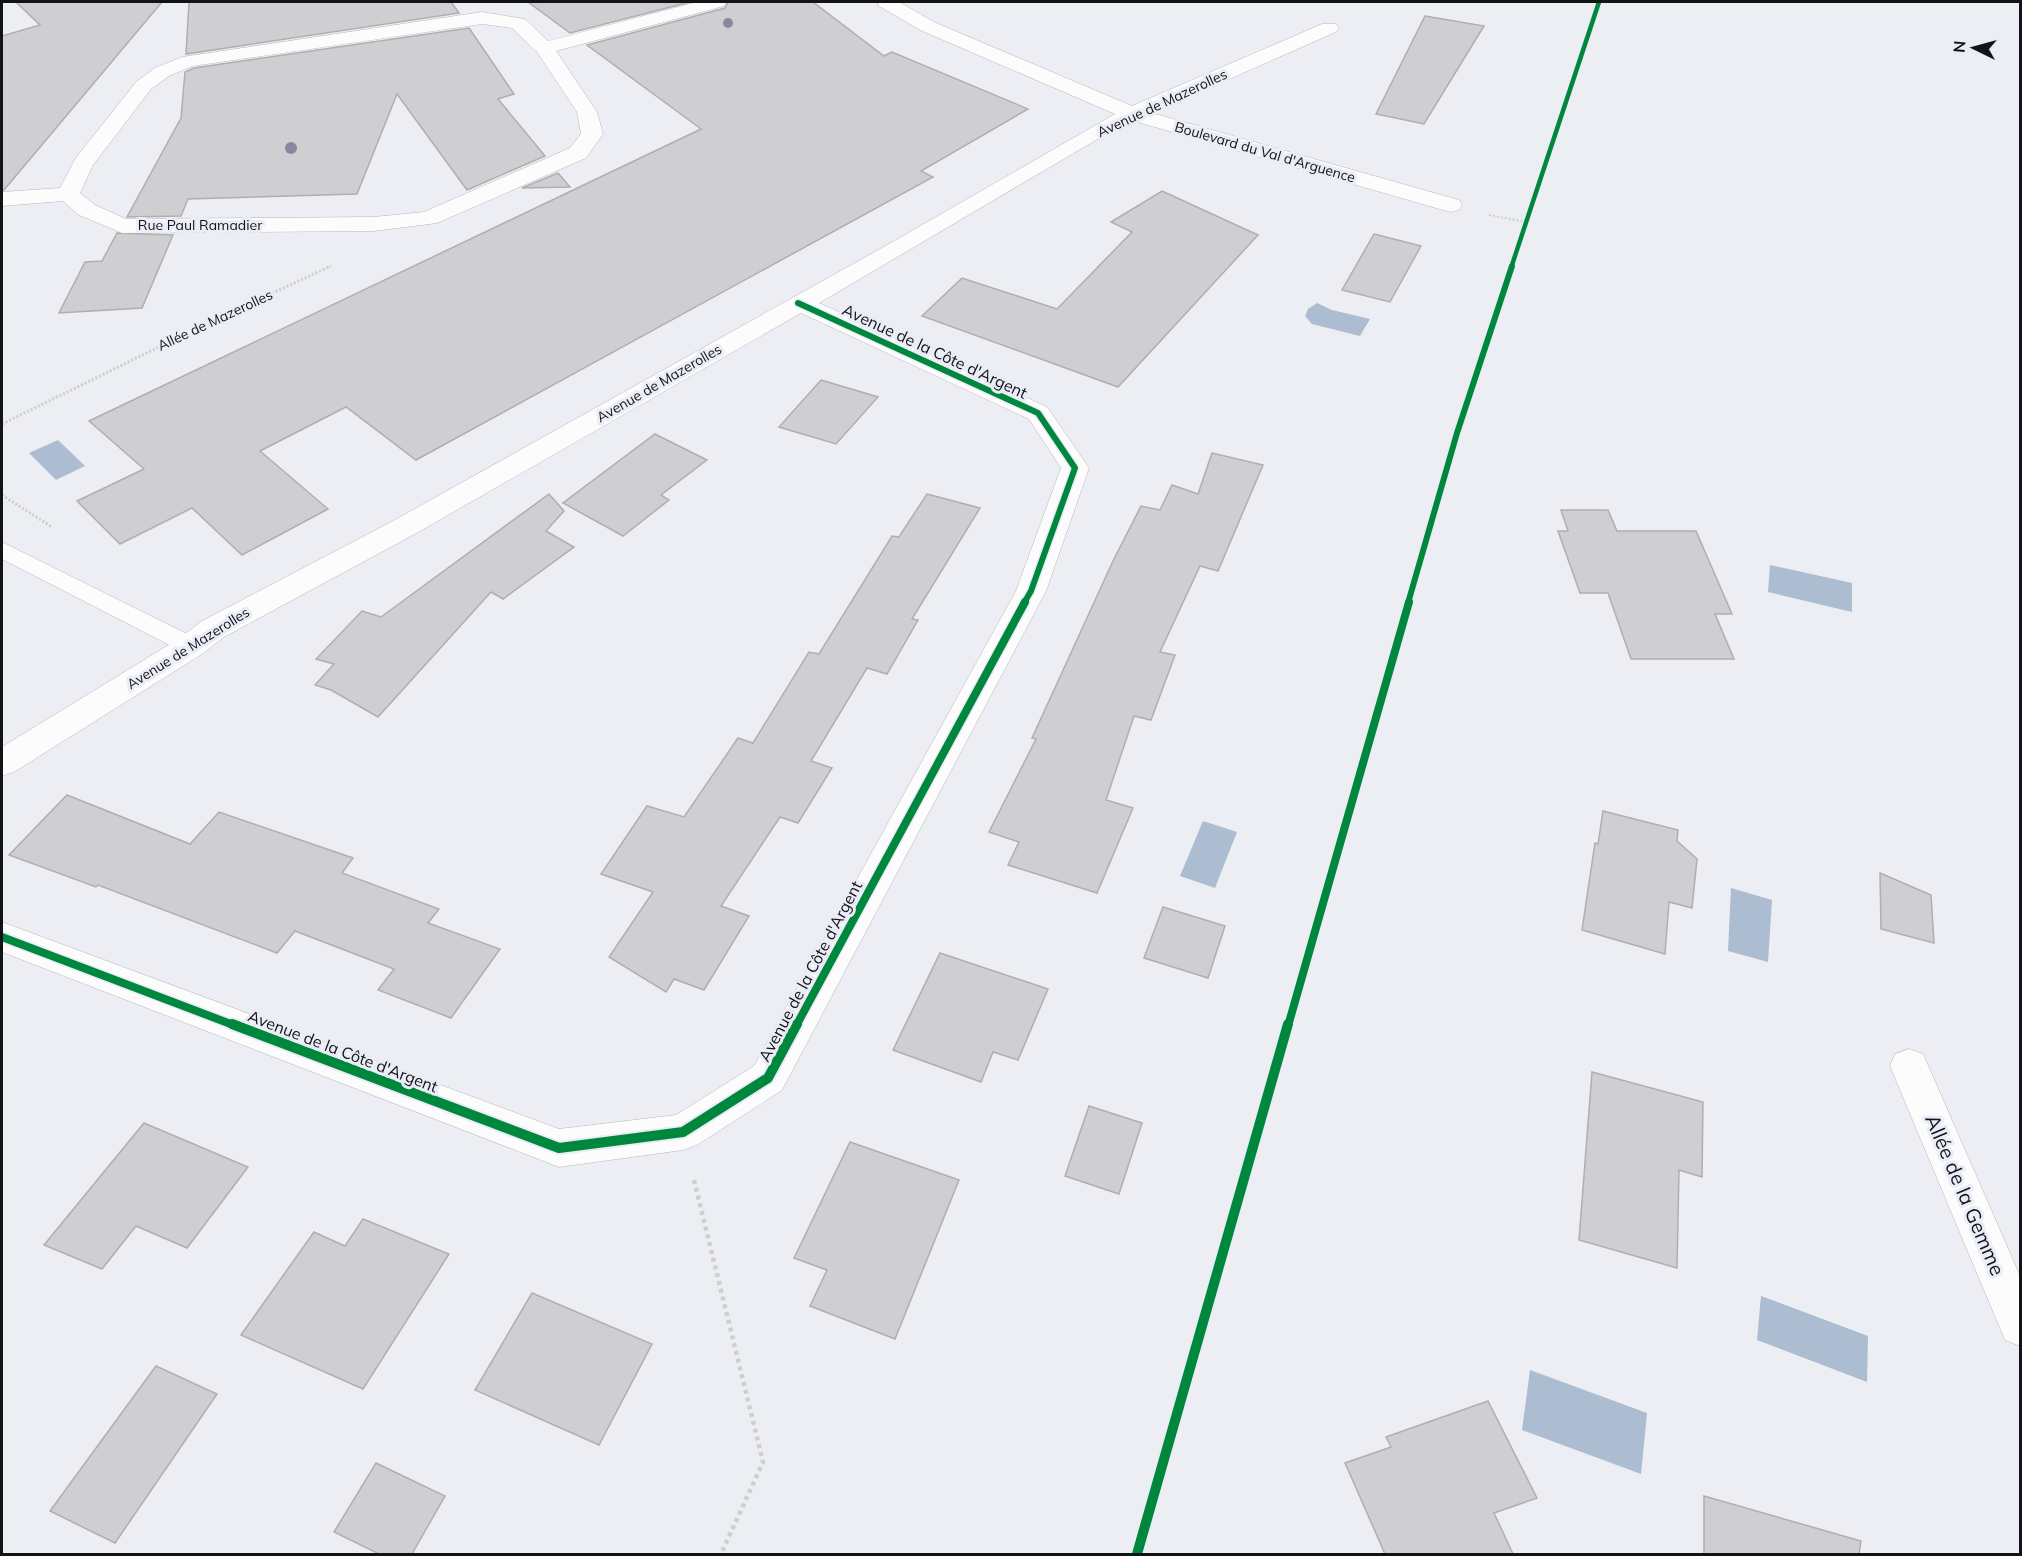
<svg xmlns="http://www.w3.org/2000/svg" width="2022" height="1556" font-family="Mulish,sans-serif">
<rect width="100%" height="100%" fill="#edeef3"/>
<!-- water -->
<g fill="#acbcd1">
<path d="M 1317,303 L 1332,310 L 1370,319 L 1360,336 L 1312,324 L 1305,316 L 1308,309 Z"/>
<path d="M 58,440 L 85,466 L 56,480 L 29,453 Z"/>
<path d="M 1770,565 L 1852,583 L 1852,612 L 1768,592 Z"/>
<path d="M 1203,821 L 1237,832 L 1215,888 L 1180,876 Z"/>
<path d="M 1731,888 L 1772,900 L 1768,962 L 1728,951 Z"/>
<path d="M 1761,1296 L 1868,1336 L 1867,1382 L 1757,1340 Z"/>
<path d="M 1530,1370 L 1647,1413 L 1641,1474 L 1522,1430 Z"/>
</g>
<!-- building -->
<g fill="#cfced1" stroke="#afaeb2" stroke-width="1.5">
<path d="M 16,2 L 162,2 L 4,190 L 2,190 L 2,36 L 40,25 Z"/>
<path d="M 189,2 L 451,2 L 459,13 L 186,54 Z"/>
<path d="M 528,2 L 690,2 L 570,33 Z"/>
<path d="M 728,2 L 813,2 L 884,56 L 892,52 L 1028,109 L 921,171 L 933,177 L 416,460 L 346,407 L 260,451 L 328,509 L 242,555 L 192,508 L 120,544 L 77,501 L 144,469 L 89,421 L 701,129 L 587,45 L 725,8 Z"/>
<path d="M 1425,16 L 1484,26 L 1424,124 L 1376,114 Z"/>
<path d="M 469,28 L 514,94 L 498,99 L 545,156 L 467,190 L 397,94 L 357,194 L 188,199 L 181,216 L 127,217 L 181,118 L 185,72 L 194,68 Z"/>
<path d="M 558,173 L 570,187 L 522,188 Z"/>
<path d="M 1162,191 L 1258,235 L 1118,387 L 922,316 L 962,278 L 1057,309 L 1132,232 L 1111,222 Z"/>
<path d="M 117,233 L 173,235 L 142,308 L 59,313 L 85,262 L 102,261 Z"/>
<path d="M 1374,234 L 1421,246 L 1390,302 L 1342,290 Z"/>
<path d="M 821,380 L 878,397 L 836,444 L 779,427 Z"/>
<path d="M 655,434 L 707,460 L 661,495 L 669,500 L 623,536 L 563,503 Z"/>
<path d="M 1212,453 L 1263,465 L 1218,571 L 1200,566 L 1160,652 L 1175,655 L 1151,720 L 1134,716 L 1106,800 L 1133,808 L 1097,893 L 1008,865 L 1019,842 L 989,832 L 1036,739 L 1032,738 L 1113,561 L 1141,506 L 1160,510 L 1172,485 L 1198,494 Z"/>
<path d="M 549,494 L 564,511 L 546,531 L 574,547 L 503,599 L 491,592 L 378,717 L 331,690 L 315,685 L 334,664 L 316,659 L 362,611 L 381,617 Z"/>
<path d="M 927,494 L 980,508 L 912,619 L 918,620 L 887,674 L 867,668 L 811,761 L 832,768 L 798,823 L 780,817 L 721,906 L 749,916 L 704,990 L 674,979 L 666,992 L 609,957 L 653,892 L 601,874 L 647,806 L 684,817 L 738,738 L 753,743 L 809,652 L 819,654 L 892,536 L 899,537 Z"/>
<path d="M 1561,510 L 1608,510 L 1617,531 L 1696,531 L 1732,614 L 1715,614 L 1734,659 L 1631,659 L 1608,593 L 1580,593 L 1558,531 L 1568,531 Z"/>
<path d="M 67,795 L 190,844 L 219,812 L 353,858 L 342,873 L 439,909 L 428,923 L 500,949 L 451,1018 L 378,990 L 394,969 L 295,931 L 277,953 L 98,885 L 96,887 L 9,855 Z"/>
<path d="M 1603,811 L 1678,830 L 1677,841 L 1697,859 L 1692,908 L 1669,902 L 1665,954 L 1582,930 L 1595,843 L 1598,844 Z"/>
<path d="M 1880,873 L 1931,895 L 1934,943 L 1881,929 Z"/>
<path d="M 1163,907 L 1225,926 L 1208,978 L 1144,958 Z"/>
<path d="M 940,953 L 1048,989 L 1018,1060 L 993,1052 L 981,1082 L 893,1050 Z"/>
<path d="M 1592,1072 L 1703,1102 L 1702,1177 L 1679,1170 L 1677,1268 L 1579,1240 Z"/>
<path d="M 1089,1106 L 1142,1123 L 1119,1194 L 1065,1176 Z"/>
<path d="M 144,1123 L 248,1167 L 187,1248 L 136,1226 L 102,1269 L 44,1245 Z"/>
<path d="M 850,1142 L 959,1180 L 895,1339 L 810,1306 L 827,1270 L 794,1258 Z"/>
<path d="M 363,1219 L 449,1254 L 363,1389 L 241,1335 L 314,1232 L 345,1246 Z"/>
<path d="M 532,1293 L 652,1344 L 599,1445 L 475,1390 Z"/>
<path d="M 156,1366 L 217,1394 L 115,1543 L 50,1511 Z"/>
<path d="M 1488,1401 L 1537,1498 L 1494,1513 L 1513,1554 L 1385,1554 L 1345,1463 L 1391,1447 L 1386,1437 Z"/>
<path d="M 376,1463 L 445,1496 L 412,1554 L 379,1554 L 334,1532 Z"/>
<path d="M 1704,1496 L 1861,1541 L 1859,1554 L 1704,1554 Z"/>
</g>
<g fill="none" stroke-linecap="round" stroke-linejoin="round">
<defs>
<path id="service" d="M 2,542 L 199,640 L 203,646 L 199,652 L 191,655 L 183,652 L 2,559 Z"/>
<g id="minor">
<path d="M 697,2 L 726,2 L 724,6 L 556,51 L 597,112 L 603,134 L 586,158 L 437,223 L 374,231 L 122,233 L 79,215 L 63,201 L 2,206 L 2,192 L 60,188 L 75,159 L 137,81 L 155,68 L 182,57 L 482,12 L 525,19 L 548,41 ZM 482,24 L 512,28 L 537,52 L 577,112 L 581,134 L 570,148 L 424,212 L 374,217 L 126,219 L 95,205 L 80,193 L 93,165 L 151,89 L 169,76 L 193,66 Z"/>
<path d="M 877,2 L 899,2 L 934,22 L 1132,106 L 1322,24 L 1336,24 L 1339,28 L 1336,32 L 1152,113 L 1459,200 L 1462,205 L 1459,210 L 1451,212 L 1443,210 L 1134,121 L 1118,127 L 819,303 L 1047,407 L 1089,468 L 1046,591 L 782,1090 L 697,1145 L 683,1150 L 559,1167 L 2,952 L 2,922 L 559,1129 L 676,1115 L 754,1066 L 1016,591 L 1061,468 L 1029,419 L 801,313 L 413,535 L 224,637 L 202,654 L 14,772 L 2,776 L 2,747 L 180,638 L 202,621 L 393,521 L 896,240 L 1115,114 L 920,30 L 879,6 Z"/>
<path d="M 1909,1049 L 1923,1054 L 2020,1276 L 2020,1346 L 2005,1340 L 1890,1066 L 1895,1054 Z"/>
</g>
</defs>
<!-- service casing -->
<use href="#service" stroke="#b7b7bb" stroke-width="1"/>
<!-- minor casing -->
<use href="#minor" stroke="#b7b7bb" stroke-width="1"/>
<!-- path-far2 -->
<g stroke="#cdcecf" stroke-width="2" stroke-dasharray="2 2" stroke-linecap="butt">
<path d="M 1489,215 L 1525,222"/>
<path d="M 327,268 L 331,266"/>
</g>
<!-- path-far1 -->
<g stroke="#cdcecf" stroke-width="3" stroke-dasharray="2 2" stroke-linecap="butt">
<path d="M 2,424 L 214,320 L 331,266"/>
<path d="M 2,495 L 52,527"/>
</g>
<!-- path -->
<path stroke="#cdcecf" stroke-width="4.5" stroke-dasharray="4 4" stroke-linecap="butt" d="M 694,1180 L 763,1462 L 721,1554"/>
<!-- service -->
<use href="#service" fill="#fcfcfd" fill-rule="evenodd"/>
<!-- minor -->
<use href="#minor" fill="#fcfcfd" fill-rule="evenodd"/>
<defs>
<path id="cycleway-far3" d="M 1511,268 L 1599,2"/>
<g id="cycleway-far2">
<path d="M 798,303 L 1038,413 L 1075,468 L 1031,591 L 1024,603"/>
<path d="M 1408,603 L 1457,433 L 1512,266"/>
</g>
<g id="cycleway-far1">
<path d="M 2,937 L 236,1026"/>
<path d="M 796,1026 L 1025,602"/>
<path d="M 1288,1026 L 1409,602"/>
</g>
<g id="cycleway">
<path d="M 232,1024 L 559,1148 L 683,1132 L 768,1078 L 797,1024"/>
<path d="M 1137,1554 L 1288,1024"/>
</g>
</defs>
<!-- cycleway-far3 casing -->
<use href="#cycleway-far3" stroke="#eaecf6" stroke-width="7"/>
<!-- cycleway-far2 casing -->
<use href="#cycleway-far2" stroke="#eaecf6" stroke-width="9"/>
<!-- cycleway-far1 casing -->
<use href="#cycleway-far1" stroke="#eaecf6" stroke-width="11"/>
<!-- cycleway casing -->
<use href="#cycleway" stroke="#eaecf6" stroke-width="14"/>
<!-- cycleway-far3 -->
<use href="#cycleway-far3" stroke="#00873e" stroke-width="4.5"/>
<!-- cycleway-far2 -->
<use href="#cycleway-far2" stroke="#00873e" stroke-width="6"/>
<!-- cycleway-far1 -->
<use href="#cycleway-far1" stroke="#00873e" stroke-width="8"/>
<!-- cycleway -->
<use href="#cycleway" stroke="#00873e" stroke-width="10"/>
</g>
<!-- trees -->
<g fill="#8789a4">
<circle cx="728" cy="23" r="5"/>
<circle cx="291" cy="148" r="6"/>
</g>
<g text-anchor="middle" stroke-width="6" stroke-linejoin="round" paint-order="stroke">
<!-- far-street labels -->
<g font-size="14" fill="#121316" stroke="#eaecf6">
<text transform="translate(1162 103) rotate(-25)" y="5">Avenue de Mazerolles</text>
<text transform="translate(1265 152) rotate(16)" y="5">Boulevard du Val d'Arguence</text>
<text x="200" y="230">Rue Paul Ramadier</text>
<text transform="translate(215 320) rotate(-25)" y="5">Allée de Mazerolles</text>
<text transform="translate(659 383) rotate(-30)" y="5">Avenue de Mazerolles</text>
<text transform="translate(188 648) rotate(-32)" y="5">Avenue de Mazerolles</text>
</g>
<!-- street labels -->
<g font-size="16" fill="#121316" stroke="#eaecf6">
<text transform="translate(935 351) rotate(25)" y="6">Avenue de la Côte d'Argent</text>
<text transform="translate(810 971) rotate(-62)" y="6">Avenue de la Côte d'Argent</text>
<text transform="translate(343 1051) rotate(21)" y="6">Avenue de la Côte d'Argent</text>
</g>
<!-- near-street labels -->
<g font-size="20" fill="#121316" stroke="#eaecf6">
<text transform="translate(1965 1195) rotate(67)" y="7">Allée de la Gemme</text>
</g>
</g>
<!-- border -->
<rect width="2022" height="1556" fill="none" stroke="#121316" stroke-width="6"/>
<!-- north arrow -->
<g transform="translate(1974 48) rotate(275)" stroke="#eaecf6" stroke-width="4.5" paint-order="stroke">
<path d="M0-4.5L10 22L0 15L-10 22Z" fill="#121316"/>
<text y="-9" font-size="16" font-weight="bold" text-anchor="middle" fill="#121316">N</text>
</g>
</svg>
